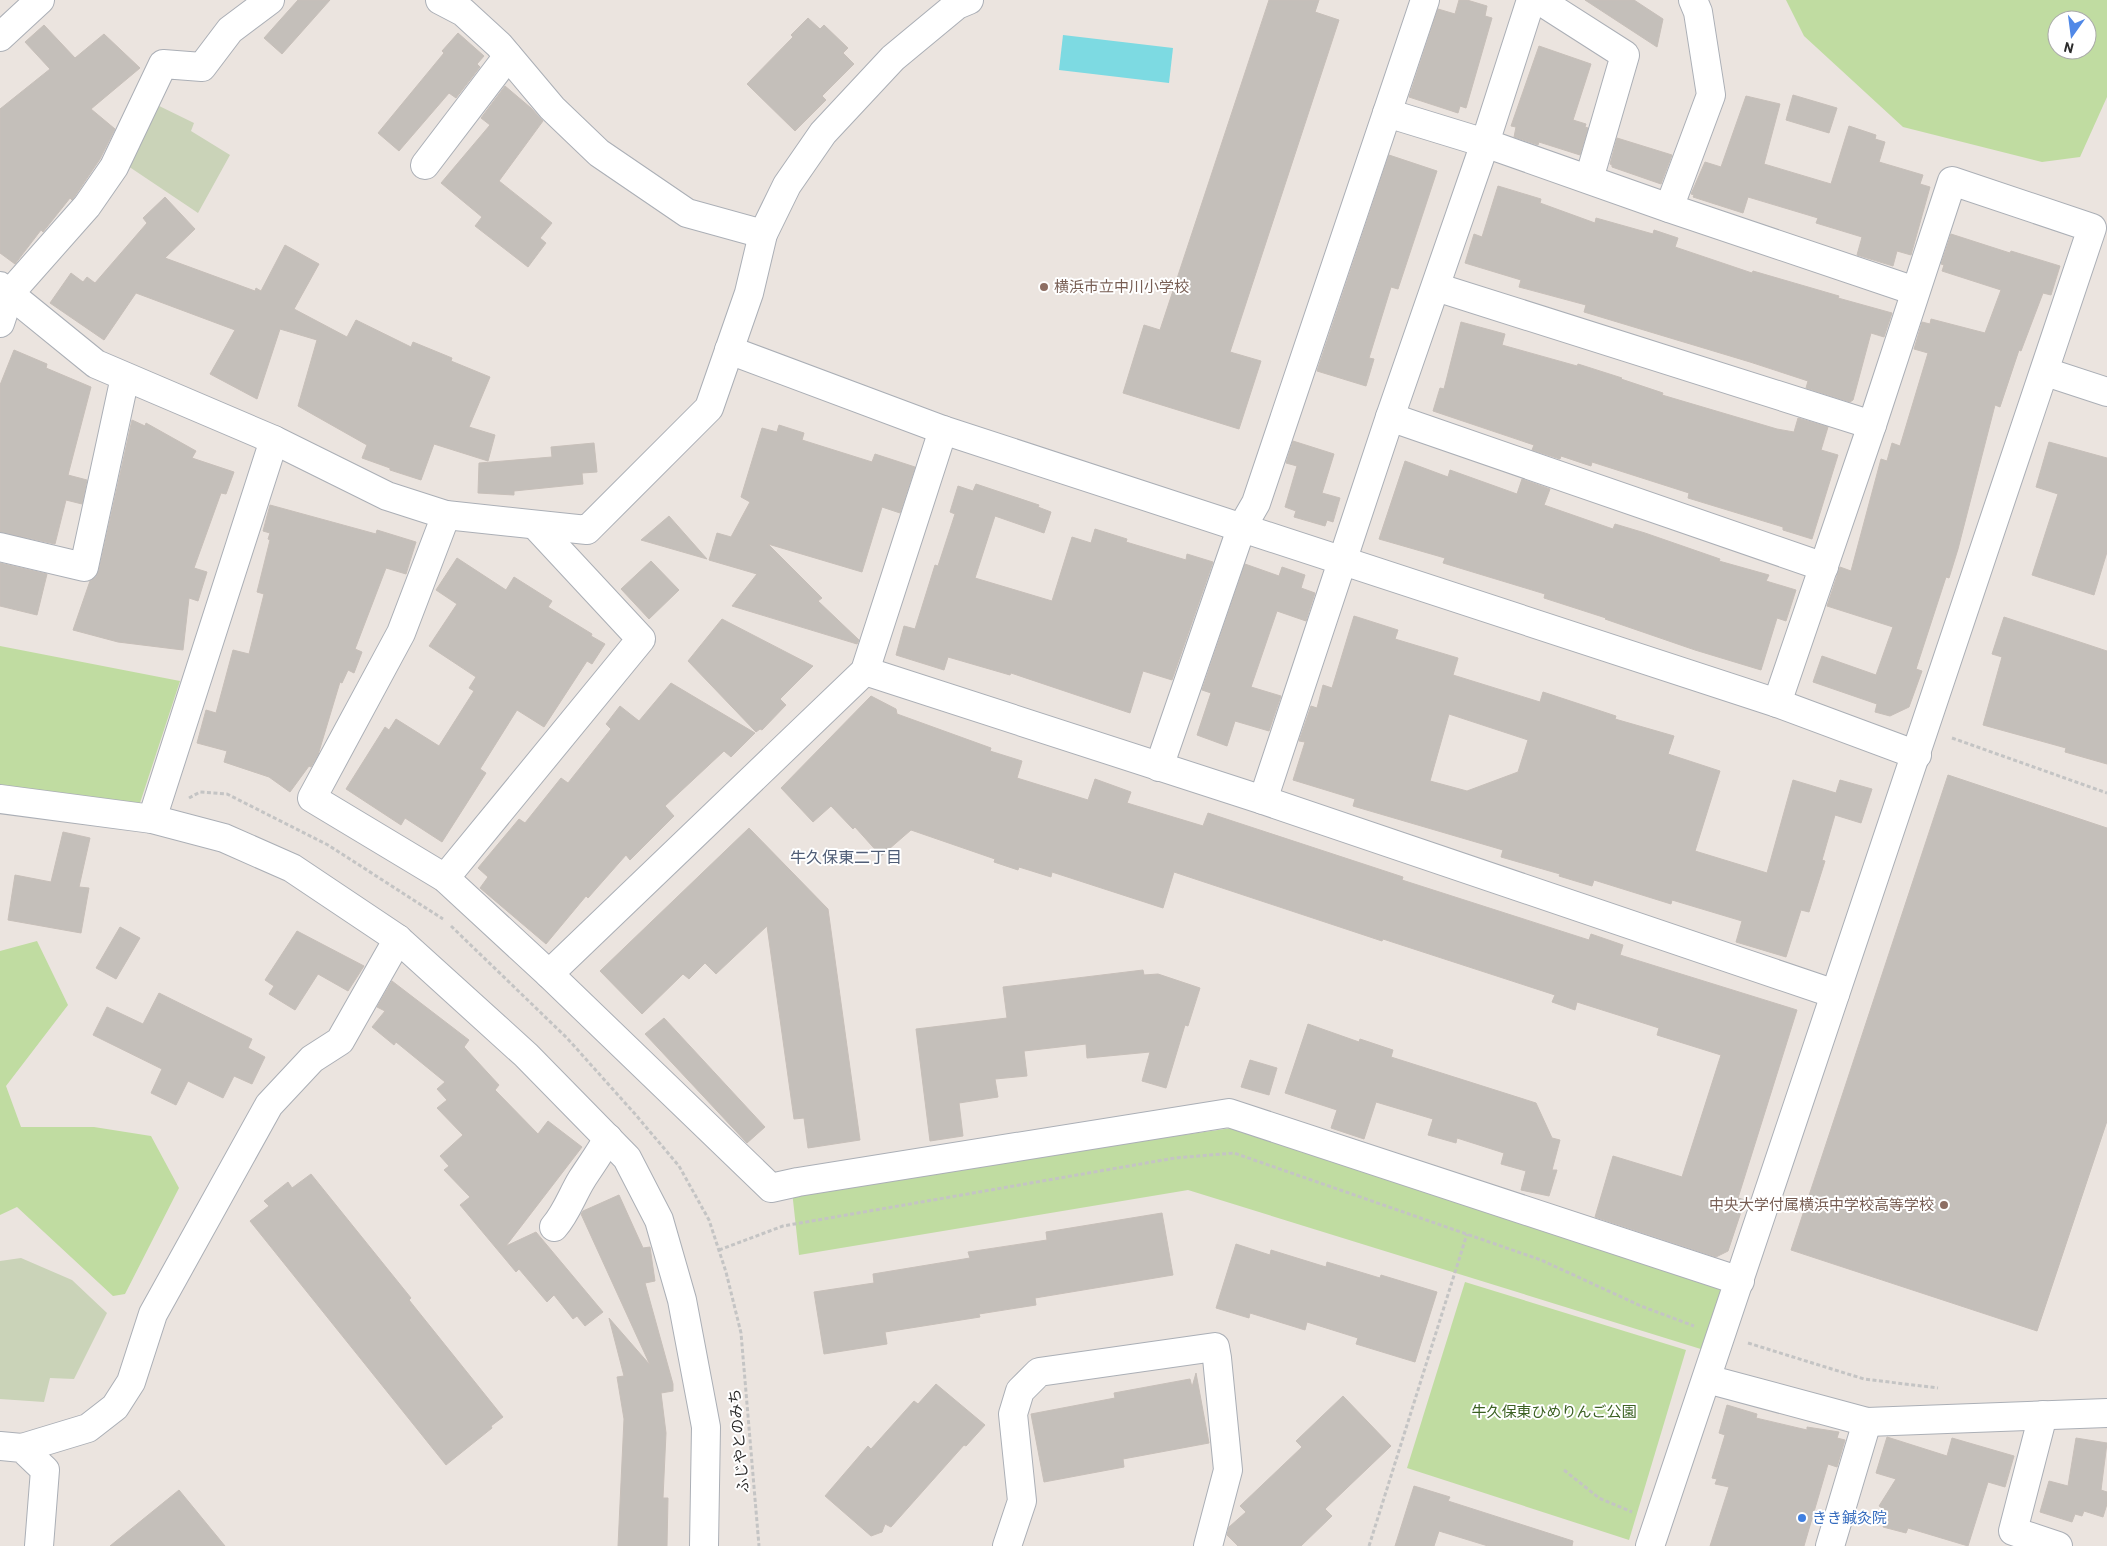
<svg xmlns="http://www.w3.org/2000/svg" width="2107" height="1546" font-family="Barlow,'Noto Sans JP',sans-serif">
<rect width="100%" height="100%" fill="#ebe4df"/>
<!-- green -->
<g fill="#c0dca1" fill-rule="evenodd">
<path d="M 1786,0 L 2107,0 L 2107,97 L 2080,157 L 2042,162 L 1903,127 L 1804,36 ZM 2057,20 L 2087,20 L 2087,50 L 2057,50 Z"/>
<path d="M 0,646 L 180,681 L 138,809 L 0,786 Z"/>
<path d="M 37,941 L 68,1005 L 6,1086 L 21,1127 L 94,1127 L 151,1136 L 179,1188 L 125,1294 L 113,1296 L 17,1207 L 0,1215 L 0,951 Z"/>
<path d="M 1232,1128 L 1729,1284 L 1704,1350 L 1188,1190 L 799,1255 L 792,1191 Z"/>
<path d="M 1465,1282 L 1686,1350 L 1629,1540 L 1407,1468 Z"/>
</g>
<!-- cemetery -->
<g fill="#cad3b8">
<path d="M 151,102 L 194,123 L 191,131 L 230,155 L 198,213 L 125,164 Z"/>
<path d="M 21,1258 L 72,1280 L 107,1313 L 74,1379 L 50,1378 L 44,1402 L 0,1399 L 0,1261 Z"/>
</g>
<!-- water -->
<path fill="#7ddae2" d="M 1063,35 L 1173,48 L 1169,83 L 1059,70 Z"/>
<!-- building -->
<g fill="#c4bfba" stroke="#c7bfb9" fill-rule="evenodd">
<path d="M 298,0 L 330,0 L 282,54 L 264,38 Z"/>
<path d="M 1269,0 L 1319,0 L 1315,12 L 1339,20 L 1230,352 L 1261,361 L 1239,429 L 1123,393 L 1144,325 L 1160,330 Z"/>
<path d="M 1459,0 L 1467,0 L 1487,6 L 1485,16 L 1492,18 L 1466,108 L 1460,106 L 1458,113 L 1409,97 L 1438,9 L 1455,14 Z"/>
<path d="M 1585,0 L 1634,0 L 1663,19 L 1657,47 Z"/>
<path d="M 808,18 L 820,29 L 824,25 L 848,48 L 843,53 L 854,64 L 822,96 L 826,100 L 795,131 L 747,84 L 793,37 L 791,35 Z"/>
<path d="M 44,25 L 75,58 L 104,34 L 140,68 L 91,109 L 115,129 L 100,159 L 75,196 L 72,200 L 70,198 L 43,232 L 41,230 L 15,264 L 0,253 L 0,109 L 50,69 L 25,42 Z"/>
<path d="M 458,33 L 484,56 L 477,64 L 480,67 L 456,98 L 449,93 L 399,151 L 378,133 L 444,53 L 442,51 Z"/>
<path d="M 1539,46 L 1591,64 L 1573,120 L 1586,124 L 1585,127 L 1588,128 L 1580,155 L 1539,142 L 1538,145 L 1514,137 L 1516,127 L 1511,126 Z"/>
<path d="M 505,86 L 531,108 L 543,121 L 499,181 L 552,223 L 540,238 L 546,243 L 528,267 L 475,226 L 482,217 L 441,183 L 490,125 L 481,118 Z"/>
<path d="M 1793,95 L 1837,108 L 1829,133 L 1786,120 Z"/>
<path d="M 1746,96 L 1780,104 L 1764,164 L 1831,184 L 1849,126 L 1876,135 L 1875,139 L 1885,142 L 1879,162 L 1923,175 L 1920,184 L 1930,187 L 1911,255 L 1897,251 L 1893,266 L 1857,255 L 1862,237 L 1816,223 L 1818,218 L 1748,197 L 1743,213 L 1693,197 L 1694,195 L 1691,194 L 1705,162 L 1721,167 Z"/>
<path d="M 1617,138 L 1672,155 L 1661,184 L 1612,167 L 1612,165 L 1610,164 Z"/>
<path d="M 1389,155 L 1437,171 L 1398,289 L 1391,287 L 1369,358 L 1374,359 L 1366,386 L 1317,371 Z"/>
<path d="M 1498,186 L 1541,199 L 1540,203 L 1595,223 L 1596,218 L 1653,234 L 1654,230 L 1678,238 L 1675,247 L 1752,273 L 1753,271 L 1839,296 L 1838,298 L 1892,313 L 1884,337 L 1871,333 L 1853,400 L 1850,402 L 1806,388 L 1808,381 L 1750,362 L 1584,312 L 1586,305 L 1519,287 L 1521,280 L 1465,263 L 1474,234 L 1482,237 Z"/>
<path d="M 165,197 L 195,229 L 165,258 L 255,291 L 256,288 L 261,291 L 285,245 L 319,264 L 294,309 L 347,337 L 356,320 L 411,347 L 413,342 L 452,358 L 451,361 L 490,377 L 469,427 L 495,435 L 488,461 L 434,444 L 421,480 L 390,470 L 390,468 L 362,458 L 367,445 L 298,406 L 317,340 L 280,329 L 257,399 L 210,374 L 235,330 L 136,293 L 104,340 L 50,303 L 71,273 L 83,282 L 87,277 L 95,283 L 147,223 L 143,218 Z"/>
<path d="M 1951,234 L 2010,253 L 2011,251 L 2060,266 L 2051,295 L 2043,293 L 2021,351 L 2019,350 L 2000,407 L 1995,405 L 1958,549 L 1949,578 L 1946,577 L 1916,669 L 1922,671 L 1909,707 L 1890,716 L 1875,712 L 1877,704 L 1813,682 L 1822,656 L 1876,675 L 1893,627 L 1827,606 L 1840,567 L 1851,571 L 1881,459 L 1887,461 L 1892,443 L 1900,446 L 1928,353 L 1914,349 L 1922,322 L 1930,324 L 1931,319 L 1985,333 L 2001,290 L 1942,271 L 1944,265 L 1941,264 Z"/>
<path d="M 1461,322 L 1505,334 L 1502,345 L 1577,366 L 1578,364 L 1622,378 L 1621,379 L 1663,393 L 1662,395 L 1777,429 L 1794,432 L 1798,418 L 1828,427 L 1821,450 L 1838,455 L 1812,539 L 1783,530 L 1783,527 L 1688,498 L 1689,493 L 1592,462 L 1591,466 L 1561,456 L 1560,459 L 1532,450 L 1534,445 L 1433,411 L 1440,388 L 1444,389 Z"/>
<path d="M 14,350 L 47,364 L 46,368 L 91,387 L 68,475 L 87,480 L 82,504 L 66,500 L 55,544 L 0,532 L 0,385 Z"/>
<path d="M 132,420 L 145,426 L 146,423 L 196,451 L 192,458 L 234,472 L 226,494 L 221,493 L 194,568 L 207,572 L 198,601 L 189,598 L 183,650 L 118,642 L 73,630 L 90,581 L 96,577 L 99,570 Z"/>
<path d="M 779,425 L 804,433 L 802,440 L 872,462 L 875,454 L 915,467 L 900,513 L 882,507 L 862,572 L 768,544 L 822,598 L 818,601 L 859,640 L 857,644 L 732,606 L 757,574 L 709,560 L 717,533 L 731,537 L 750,502 L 741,497 L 762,428 L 777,432 Z"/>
<path d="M 1293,441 L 1334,454 L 1322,493 L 1340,498 L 1333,522 L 1327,520 L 1325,526 L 1294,517 L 1296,511 L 1285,507 L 1297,466 L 1286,463 Z"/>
<path d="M 2049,442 L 2107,458 L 2107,552 L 2094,595 L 2032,575 L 2058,494 L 2036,487 Z"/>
<path d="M 594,443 L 597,472 L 582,473 L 583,484 L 514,491 L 514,495 L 478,493 L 479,463 L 552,457 L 551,447 Z"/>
<path d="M 1405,461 L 1448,477 L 1450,470 L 1517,494 L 1522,479 L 1550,489 L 1544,505 L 1613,529 L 1615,524 L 1645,533 L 1720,559 L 1719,561 L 1769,575 L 1766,581 L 1796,590 L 1786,621 L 1777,618 L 1761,670 L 1695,650 L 1605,619 L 1606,618 L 1544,598 L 1545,594 L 1443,563 L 1445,558 L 1379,539 Z"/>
<path d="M 976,484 L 1039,505 L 1038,507 L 1051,512 L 1044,533 L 995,516 L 975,578 L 1052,601 L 1072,537 L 1091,543 L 1095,529 L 1127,539 L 1126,542 L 1186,560 L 1187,554 L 1213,562 L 1172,680 L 1143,671 L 1130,713 L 1011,673 L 1010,675 L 948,657 L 944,670 L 896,655 L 904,626 L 915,629 L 935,565 L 938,566 L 955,514 L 950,512 L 958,486 L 973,491 Z"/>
<path d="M 270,505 L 376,534 L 377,530 L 416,542 L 406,574 L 386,568 L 355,649 L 362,652 L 354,673 L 348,670 L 342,683 L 340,682 L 318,755 L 311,767 L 309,766 L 290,792 L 269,777 L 224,762 L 227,751 L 197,743 L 206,710 L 216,713 L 233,650 L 249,654 L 264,594 L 257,592 L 270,540 L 268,539 L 270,533 L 263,531 Z"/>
<path d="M 669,516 L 707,559 L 641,540 Z"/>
<path d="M 457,558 L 506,590 L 514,577 L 552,601 L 548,607 L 592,634 L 591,636 L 605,644 L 592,664 L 587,661 L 544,727 L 517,710 L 480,769 L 486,773 L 442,842 L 405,818 L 401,825 L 346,789 L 385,727 L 389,730 L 396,719 L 439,746 L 474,691 L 469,688 L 476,677 L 429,646 L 457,604 L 436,590 Z"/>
<path d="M 651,561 L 679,590 L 649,619 L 621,589 Z"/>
<path d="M 0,563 L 47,574 L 37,615 L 0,606 Z"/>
<path d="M 1245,564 L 1279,576 L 1282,567 L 1305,575 L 1301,588 L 1315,593 L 1306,621 L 1277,611 L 1251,687 L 1281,696 L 1269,731 L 1235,721 L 1227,746 L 1197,735 L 1211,693 L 1202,690 Z"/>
<path d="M 1354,616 L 1398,630 L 1395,639 L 1458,658 L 1453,675 L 1540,702 L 1543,692 L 1616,716 L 1615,719 L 1674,736 L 1668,754 L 1720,771 L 1695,851 L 1767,873 L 1793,780 L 1836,793 L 1840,780 L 1872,789 L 1861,823 L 1835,815 L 1822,860 L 1825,861 L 1809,912 L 1801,910 L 1786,957 L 1736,942 L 1742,921 L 1672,900 L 1671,904 L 1594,880 L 1592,886 L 1559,876 L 1560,874 L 1501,857 L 1503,850 L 1353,806 L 1355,799 L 1293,780 L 1305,742 L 1299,741 L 1311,706 L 1317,708 L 1323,685 L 1332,688 ZM 1449,714 L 1528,740 L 1518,772 L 1467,791 L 1430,781 Z"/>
<path d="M 2004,617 L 2107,651 L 2107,764 L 2065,752 L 2066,748 L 1983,725 L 2002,657 L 1992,654 Z"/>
<path d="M 722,619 L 813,666 L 780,699 L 786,705 L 762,730 L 760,729 L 756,732 L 688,661 Z"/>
<path d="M 671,683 L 755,733 L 731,757 L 724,751 L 665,806 L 674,816 L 630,860 L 626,855 L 588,898 L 586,896 L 546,944 L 480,888 L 488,877 L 478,868 L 519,819 L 525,823 L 561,778 L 568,783 L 611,729 L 606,724 L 620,706 L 639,721 Z"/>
<path d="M 871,696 L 896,709 L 897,714 L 991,748 L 990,751 L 1022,761 L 1017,778 L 1088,800 L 1095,779 L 1131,792 L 1127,803 L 1203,826 L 1208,813 L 1403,877 L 1402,880 L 1589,940 L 1591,934 L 1623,945 L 1620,955 L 1797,1010 L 1738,1198 L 1745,1200 L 1728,1251 L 1716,1257 L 1595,1217 L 1613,1156 L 1682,1177 L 1721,1055 L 1657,1035 L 1659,1028 L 1577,1002 L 1575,1010 L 1552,1002 L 1555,995 L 1383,939 L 1382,941 L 1174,872 L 1163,908 L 1052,872 L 1051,877 L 1019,867 L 1018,870 L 994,862 L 995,859 L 911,830 L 881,856 L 855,827 L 853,829 L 831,806 L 813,822 L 781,788 Z"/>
<path d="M 1948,775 L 2107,828 L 2107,1121 L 2037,1331 L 1791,1250 Z"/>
<path d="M 749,828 L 828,909 L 860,1140 L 808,1148 L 804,1118 L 794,1119 L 767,926 L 716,974 L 705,963 L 689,979 L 683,974 L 642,1014 L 600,971 Z"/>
<path d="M 63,832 L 90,838 L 79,887 L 89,888 L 81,933 L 8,920 L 15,875 L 51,882 Z"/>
<path d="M 120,927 L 140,938 L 116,979 L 96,968 Z"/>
<path d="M 297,931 L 364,966 L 348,991 L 318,974 L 295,1010 L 269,994 L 274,986 L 265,980 Z"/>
<path d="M 1143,970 L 1144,975 L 1158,974 L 1200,988 L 1188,1026 L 1185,1025 L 1166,1088 L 1142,1081 L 1150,1052 L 1087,1058 L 1086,1044 L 1024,1051 L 1027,1076 L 995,1079 L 998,1097 L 959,1103 L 963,1136 L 930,1141 L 916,1029 L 1007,1018 L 1003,987 Z"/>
<path d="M 392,981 L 469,1040 L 464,1047 L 499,1085 L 495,1090 L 538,1134 L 548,1121 L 582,1147 L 506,1246 L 536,1232 L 603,1312 L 585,1326 L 577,1316 L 573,1319 L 554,1295 L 547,1302 L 519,1269 L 516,1272 L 460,1205 L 470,1197 L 444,1170 L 449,1166 L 440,1156 L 463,1135 L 437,1108 L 447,1100 L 437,1089 L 445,1082 L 396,1042 L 394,1045 L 372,1027 L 385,1011 L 377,1007 Z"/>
<path d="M 159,993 L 252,1039 L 248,1048 L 265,1057 L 252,1084 L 234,1076 L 223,1098 L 188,1081 L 176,1105 L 151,1093 L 162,1069 L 93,1035 L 107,1007 L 143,1024 Z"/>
<path d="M 664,1018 L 765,1127 L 747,1143 L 645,1034 Z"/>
<path d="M 1308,1024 L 1359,1042 L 1360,1039 L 1393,1050 L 1391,1057 L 1536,1103 L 1552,1138 L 1560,1140 L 1552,1170 L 1557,1170 L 1549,1196 L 1521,1190 L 1526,1171 L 1501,1164 L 1504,1153 L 1457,1138 L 1456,1143 L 1428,1135 L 1433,1119 L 1376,1102 L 1364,1139 L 1331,1128 L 1337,1110 L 1285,1093 Z"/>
<path d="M 1250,1060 L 1277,1068 L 1269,1095 L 1241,1087 Z"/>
<path d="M 311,1174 L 411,1298 L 409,1300 L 503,1417 L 491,1426 L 492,1428 L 446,1465 L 250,1221 L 269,1206 L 264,1201 L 288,1182 L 292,1188 Z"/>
<path d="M 619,1195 L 643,1248 L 650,1247 L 655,1281 L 645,1283 L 673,1384 L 673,1391 L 661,1393 L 666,1433 L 663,1498 L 668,1498 L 667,1546 L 618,1546 L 624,1419 L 617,1377 L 624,1376 L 609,1318 L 650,1365 L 581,1214 L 583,1211 Z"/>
<path d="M 1162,1213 L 1173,1275 L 1035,1298 L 1036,1305 L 979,1314 L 980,1317 L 885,1332 L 887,1344 L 824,1354 L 814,1292 L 874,1283 L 873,1274 L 970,1258 L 968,1252 L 1047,1240 L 1046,1232 Z"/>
<path d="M 1236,1244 L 1270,1255 L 1271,1250 L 1326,1267 L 1327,1262 L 1380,1278 L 1381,1275 L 1437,1292 L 1415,1362 L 1356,1344 L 1358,1338 L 1307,1322 L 1305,1330 L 1250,1313 L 1249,1318 L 1216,1308 Z"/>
<path d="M 1196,1373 L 1209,1443 L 1123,1459 L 1124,1467 L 1044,1482 L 1031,1414 L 1115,1398 L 1114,1393 L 1190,1379 L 1192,1387 Z"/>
<path d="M 936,1384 L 985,1425 L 966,1446 L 964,1445 L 891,1527 L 885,1524 L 882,1532 L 871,1536 L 825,1496 L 868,1446 L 871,1449 L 914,1401 L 918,1404 Z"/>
<path d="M 1343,1396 L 1391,1446 L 1325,1509 L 1332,1516 L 1301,1546 L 1238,1546 L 1227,1535 L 1229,1527 L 1246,1512 L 1240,1506 L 1302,1447 L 1296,1441 Z"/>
<path d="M 1727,1405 L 1757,1414 L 1756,1418 L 1807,1430 L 1807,1427 L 1839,1432 L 1837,1438 L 1845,1440 L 1837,1467 L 1828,1464 L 1804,1546 L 1710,1546 L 1729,1487 L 1715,1484 L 1717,1479 L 1712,1478 L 1725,1435 L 1719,1433 Z"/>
<path d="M 1887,1437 L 1947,1456 L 1952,1438 L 2014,1456 L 2005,1487 L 1988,1482 L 1968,1546 L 1908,1528 L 1906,1533 L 1883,1527 L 1888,1512 L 1879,1506 L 1896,1479 L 1876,1473 Z"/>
<path d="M 2076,1438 L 2107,1443 L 2101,1490 L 2107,1492 L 2107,1504 L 2103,1517 L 2084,1511 L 2082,1516 L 2075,1514 L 2072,1522 L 2040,1512 L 2049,1481 L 2068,1486 Z"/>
<path d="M 1414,1486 L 1450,1497 L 1448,1501 L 1573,1541 L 1572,1546 L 1488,1546 L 1439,1531 L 1434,1546 L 1395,1546 Z"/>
<path d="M 179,1490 L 225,1546 L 110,1546 Z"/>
</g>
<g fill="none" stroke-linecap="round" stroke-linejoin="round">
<defs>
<g id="minor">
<path d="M 440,0 L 463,12 L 499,45 L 552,108 L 599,153 L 687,213 L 763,234"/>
<path d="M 1539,0 L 1625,55 L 1589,179"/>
<path d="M 0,37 L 40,0"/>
<path d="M 1387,113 L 1485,143 L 1669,208 L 1915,291"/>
<path d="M 425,165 L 508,56"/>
<path d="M 1669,208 L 1711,95 L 1698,12 L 1693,0"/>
<path d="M 0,286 L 96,364 L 274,440 L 387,496 L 446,515 L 587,530 L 709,408 L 749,293 L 763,234 L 787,185 L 823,133 L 893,58 L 957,5 L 969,0"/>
<path d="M 1436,287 L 1872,425"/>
<path d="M 0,323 L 10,293 L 87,206 L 114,167 L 163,64 L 202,67 L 230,30 L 270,0"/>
<path d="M 729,350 L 943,430 L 1777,703 L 1917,755"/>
<path d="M 2046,372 L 2107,392"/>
<path d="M 1390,417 L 1824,567"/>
<path d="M 446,515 L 401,633 L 312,798 L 445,878 L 549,974 L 771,1188 L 798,1182 L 1229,1113 L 1740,1281"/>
<path d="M 0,547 L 84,567 L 125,377"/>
<path d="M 865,671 L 1263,800 L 1835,994"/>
<path d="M 1159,767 L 1241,529 L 1256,503 L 1425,0"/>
<path d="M 0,799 L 152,819 L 224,838 L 292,868 L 398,939 L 526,1055 L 627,1158 L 659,1220 L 682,1300 L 706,1427 L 704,1546"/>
<path d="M 1263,800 L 1390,417 L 1485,143 L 1531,0"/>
<path d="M 152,819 L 274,440"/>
<path d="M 445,878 L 641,639 L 535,525"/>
<path d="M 549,974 L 865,671 L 943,430"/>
<path d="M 554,1227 C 567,1212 572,1195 582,1179 C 591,1165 600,1153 608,1138"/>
<path d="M 1707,1379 L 1867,1422 L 2107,1413"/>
<path d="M 2043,1415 L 2013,1531 L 2058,1546"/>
<path d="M 0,1446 L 22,1448 L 45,1470 L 39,1546"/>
<path d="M 22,1448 L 88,1428 L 115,1407 L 131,1382 L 153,1314 L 269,1105 L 312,1059 L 340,1041 L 398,939"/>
<path d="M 1007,1546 L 1022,1501 L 1013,1414 L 1020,1391 L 1039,1372 L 1215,1347 L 1217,1358 L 1228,1470 L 1208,1546"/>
<path d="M 1650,1546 L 2092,228 L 1952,181 L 1872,425 L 1777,703"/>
<path d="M 1830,1546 L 1867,1422"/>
</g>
</defs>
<!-- minor casing -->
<use href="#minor" stroke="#abafb6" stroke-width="30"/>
<!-- path -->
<g stroke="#c4c4c4" stroke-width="3" stroke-dasharray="4 2.5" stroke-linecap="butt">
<path d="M 1952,738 L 2107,793"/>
<path d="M 189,798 L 200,792 L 227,794 L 328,845 L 443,919"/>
<path d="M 451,926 L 567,1038 L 635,1114 L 679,1166 L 709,1220 L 726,1272 L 741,1333 L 759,1546"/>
<path d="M 719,1250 L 783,1226 L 1175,1158 L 1234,1153 L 1541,1260 L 1641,1306 L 1694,1326"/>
<path d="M 1748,1343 L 1864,1379 L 1938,1388"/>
<path d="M 1564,1470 L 1599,1498 L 1632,1512"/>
<path d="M 1369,1546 L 1467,1234"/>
</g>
<!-- minor -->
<use href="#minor" stroke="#fff" stroke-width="28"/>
</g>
<!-- markers -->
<g fill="#8d6e63" stroke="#fff" stroke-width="2">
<circle cx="1044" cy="287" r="5"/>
<circle cx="1944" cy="1205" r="5"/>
</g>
<circle fill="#3f7fe0" stroke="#fff" stroke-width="2" cx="1802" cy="1518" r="5"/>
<g text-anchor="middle" stroke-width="4" stroke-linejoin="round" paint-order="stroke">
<!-- education labels -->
<g font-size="15" fill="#785e54" stroke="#fff" text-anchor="start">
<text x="1054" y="292">横浜市立中川小学校</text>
<text x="1934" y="1210" text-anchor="end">中央大学付属横浜中学校高等学校</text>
</g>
<!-- park labels -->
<g font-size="15" fill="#3b6122" stroke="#fff">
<text x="1554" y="1417">牛久保東ひめりんご公園</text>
</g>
<!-- street labels -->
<g font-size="15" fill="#2b2b2b" stroke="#fff">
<text transform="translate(739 1441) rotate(-95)" y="5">ふじやとのみち</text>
</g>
<!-- shop labels -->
<g font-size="15" fill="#366cbe" stroke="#fff" text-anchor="start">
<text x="1812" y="1523">きき鍼灸院</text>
</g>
<!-- neighbourhood labels -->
<g font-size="16" fill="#505e77" stroke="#fff">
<text x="846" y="863">牛久保東二丁目</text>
</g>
</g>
<!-- north arrow -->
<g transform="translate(2072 35) rotate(194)"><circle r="24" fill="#ffffff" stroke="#aaaaaa"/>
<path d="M0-4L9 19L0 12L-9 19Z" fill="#5088e7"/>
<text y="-8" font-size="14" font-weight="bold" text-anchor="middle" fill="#2b2b2b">N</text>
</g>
</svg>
